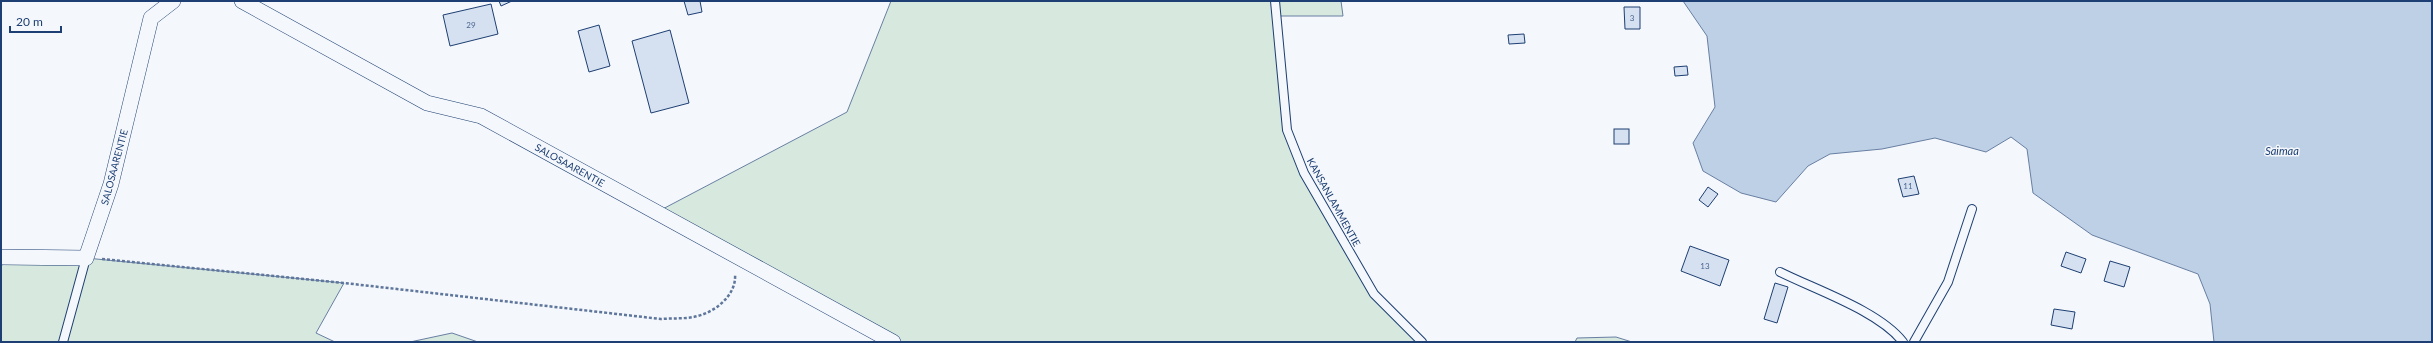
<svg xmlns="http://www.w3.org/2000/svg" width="2433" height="343" font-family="Lato,sans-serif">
<rect width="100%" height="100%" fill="#f4f7fb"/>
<!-- green -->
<g fill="#d7e8df" stroke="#687fa3">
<path d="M 891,1 L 1341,1 L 1343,16 L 1276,16 L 1287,130 L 1304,173 L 1374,294 L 1422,342 L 893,342 L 657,212 L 847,112 Z"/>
<path d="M 6,258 L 86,258 L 344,283 L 316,333 L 335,342 L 1,342 L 1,267 Z"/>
<path d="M 452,333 L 478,342 L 410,342 Z"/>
<path d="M 1616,337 L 1632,342 L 1575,342 L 1577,338 Z"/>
</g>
<!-- water -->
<path fill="#bed0e5" stroke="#687fa3" d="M 1683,1 L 2432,1 L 2432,342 L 2214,342 L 2210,304 L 2198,274 L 2092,235 L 2033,193 L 2027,149 L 2011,137 L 1986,152 L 1935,138 L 1882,149 L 1830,154 L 1808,166 L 1776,202 L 1741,193 L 1703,171 L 1693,143 L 1715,107 L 1707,36 Z"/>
<!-- building -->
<g fill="#d5e0f0" stroke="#1d3f73">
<path d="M 499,1 L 512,1 L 501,6 Z"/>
<path d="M 684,1 L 700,1 L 702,12 L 688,15 Z"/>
<path d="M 491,4 L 498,34 L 450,46 L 443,15 Z"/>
<path d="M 1624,7 L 1640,7 L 1640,29 L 1625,29 Z"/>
<path d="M 599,25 L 610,66 L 589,72 L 578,31 Z"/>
<path d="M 670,30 L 689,103 L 651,113 L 632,41 Z"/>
<path d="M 1524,34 L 1525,43 L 1509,44 L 1508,35 Z"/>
<path d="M 1687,66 L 1688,75 L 1675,76 L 1674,67 Z"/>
<rect x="1614" y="129" width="15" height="15"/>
<path d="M 1914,176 L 1919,194 L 1903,197 L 1898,179 Z"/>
<path d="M 1708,187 L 1718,194 L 1708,207 L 1699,200 Z"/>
<path d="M 1690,246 L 1729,260 L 1720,286 L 1681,271 Z"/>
<path d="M 2066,252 L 2086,259 L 2081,273 L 2061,266 Z"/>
<path d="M 2110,261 L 2130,267 L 2124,287 L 2104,281 Z"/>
<path d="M 1775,283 L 1788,287 L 1777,323 L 1764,319 Z"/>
<path d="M 2054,309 L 2075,312 L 2072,329 L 2051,325 Z"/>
</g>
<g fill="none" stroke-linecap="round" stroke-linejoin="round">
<defs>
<g id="lane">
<path d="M 1275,1 L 1287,130 L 1304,173 L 1374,294 L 1422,342"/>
<path d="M 1780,272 C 1816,290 1879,311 1903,342"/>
<path d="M 63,342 L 86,258"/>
<path d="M 1914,342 L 1948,282 L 1972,209"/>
</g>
<g id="street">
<path d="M 242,1 L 427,103 L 481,116 L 893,342"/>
<path d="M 1,257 L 86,258 L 111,184 L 151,18 L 173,1"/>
</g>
</defs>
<!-- lane casing -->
<use href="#lane" stroke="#1d3f73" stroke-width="10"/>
<!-- street casing -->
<use href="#street" stroke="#1d3f73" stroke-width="16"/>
<!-- path -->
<path stroke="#5e769c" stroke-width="2.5" stroke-dasharray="3 2" stroke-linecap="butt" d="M 102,259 L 344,283 L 661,319 C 672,318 683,319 693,317 C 713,314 737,296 735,274"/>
<!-- lane -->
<use href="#lane" stroke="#f4f7fb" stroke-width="8"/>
<!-- street -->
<use href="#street" stroke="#f4f7fb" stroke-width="15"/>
</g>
<g text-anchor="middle" stroke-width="3" stroke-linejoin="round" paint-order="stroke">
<!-- number labels -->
<g font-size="8" fill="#4b6792">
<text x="1632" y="21">3</text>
<text x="471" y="28">29</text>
<text x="1908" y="189">11</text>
<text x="1705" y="269">13</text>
</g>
<!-- street labels -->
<g font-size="10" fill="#1d3f73" stroke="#f4f7fb">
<text transform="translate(570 165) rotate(29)" y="4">SALOSAARENTIE</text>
<text transform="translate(114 167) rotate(-75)" y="4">SALOSAARENTIE</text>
<text transform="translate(1334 202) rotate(61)" y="4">KANSANLAMMENTIE</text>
</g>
<!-- water labels -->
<g font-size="11" font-style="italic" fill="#1d3f73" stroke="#f4f7fb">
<text x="2282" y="155">Saimaa</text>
</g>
</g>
<!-- border -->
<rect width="2433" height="343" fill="none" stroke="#1d3f73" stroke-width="4"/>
<!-- scale -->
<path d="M10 26v6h51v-6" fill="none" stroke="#1d3f73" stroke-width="2"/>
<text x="16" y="26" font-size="12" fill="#1d3f73" stroke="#f4f7fb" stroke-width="3" paint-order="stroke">20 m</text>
</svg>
